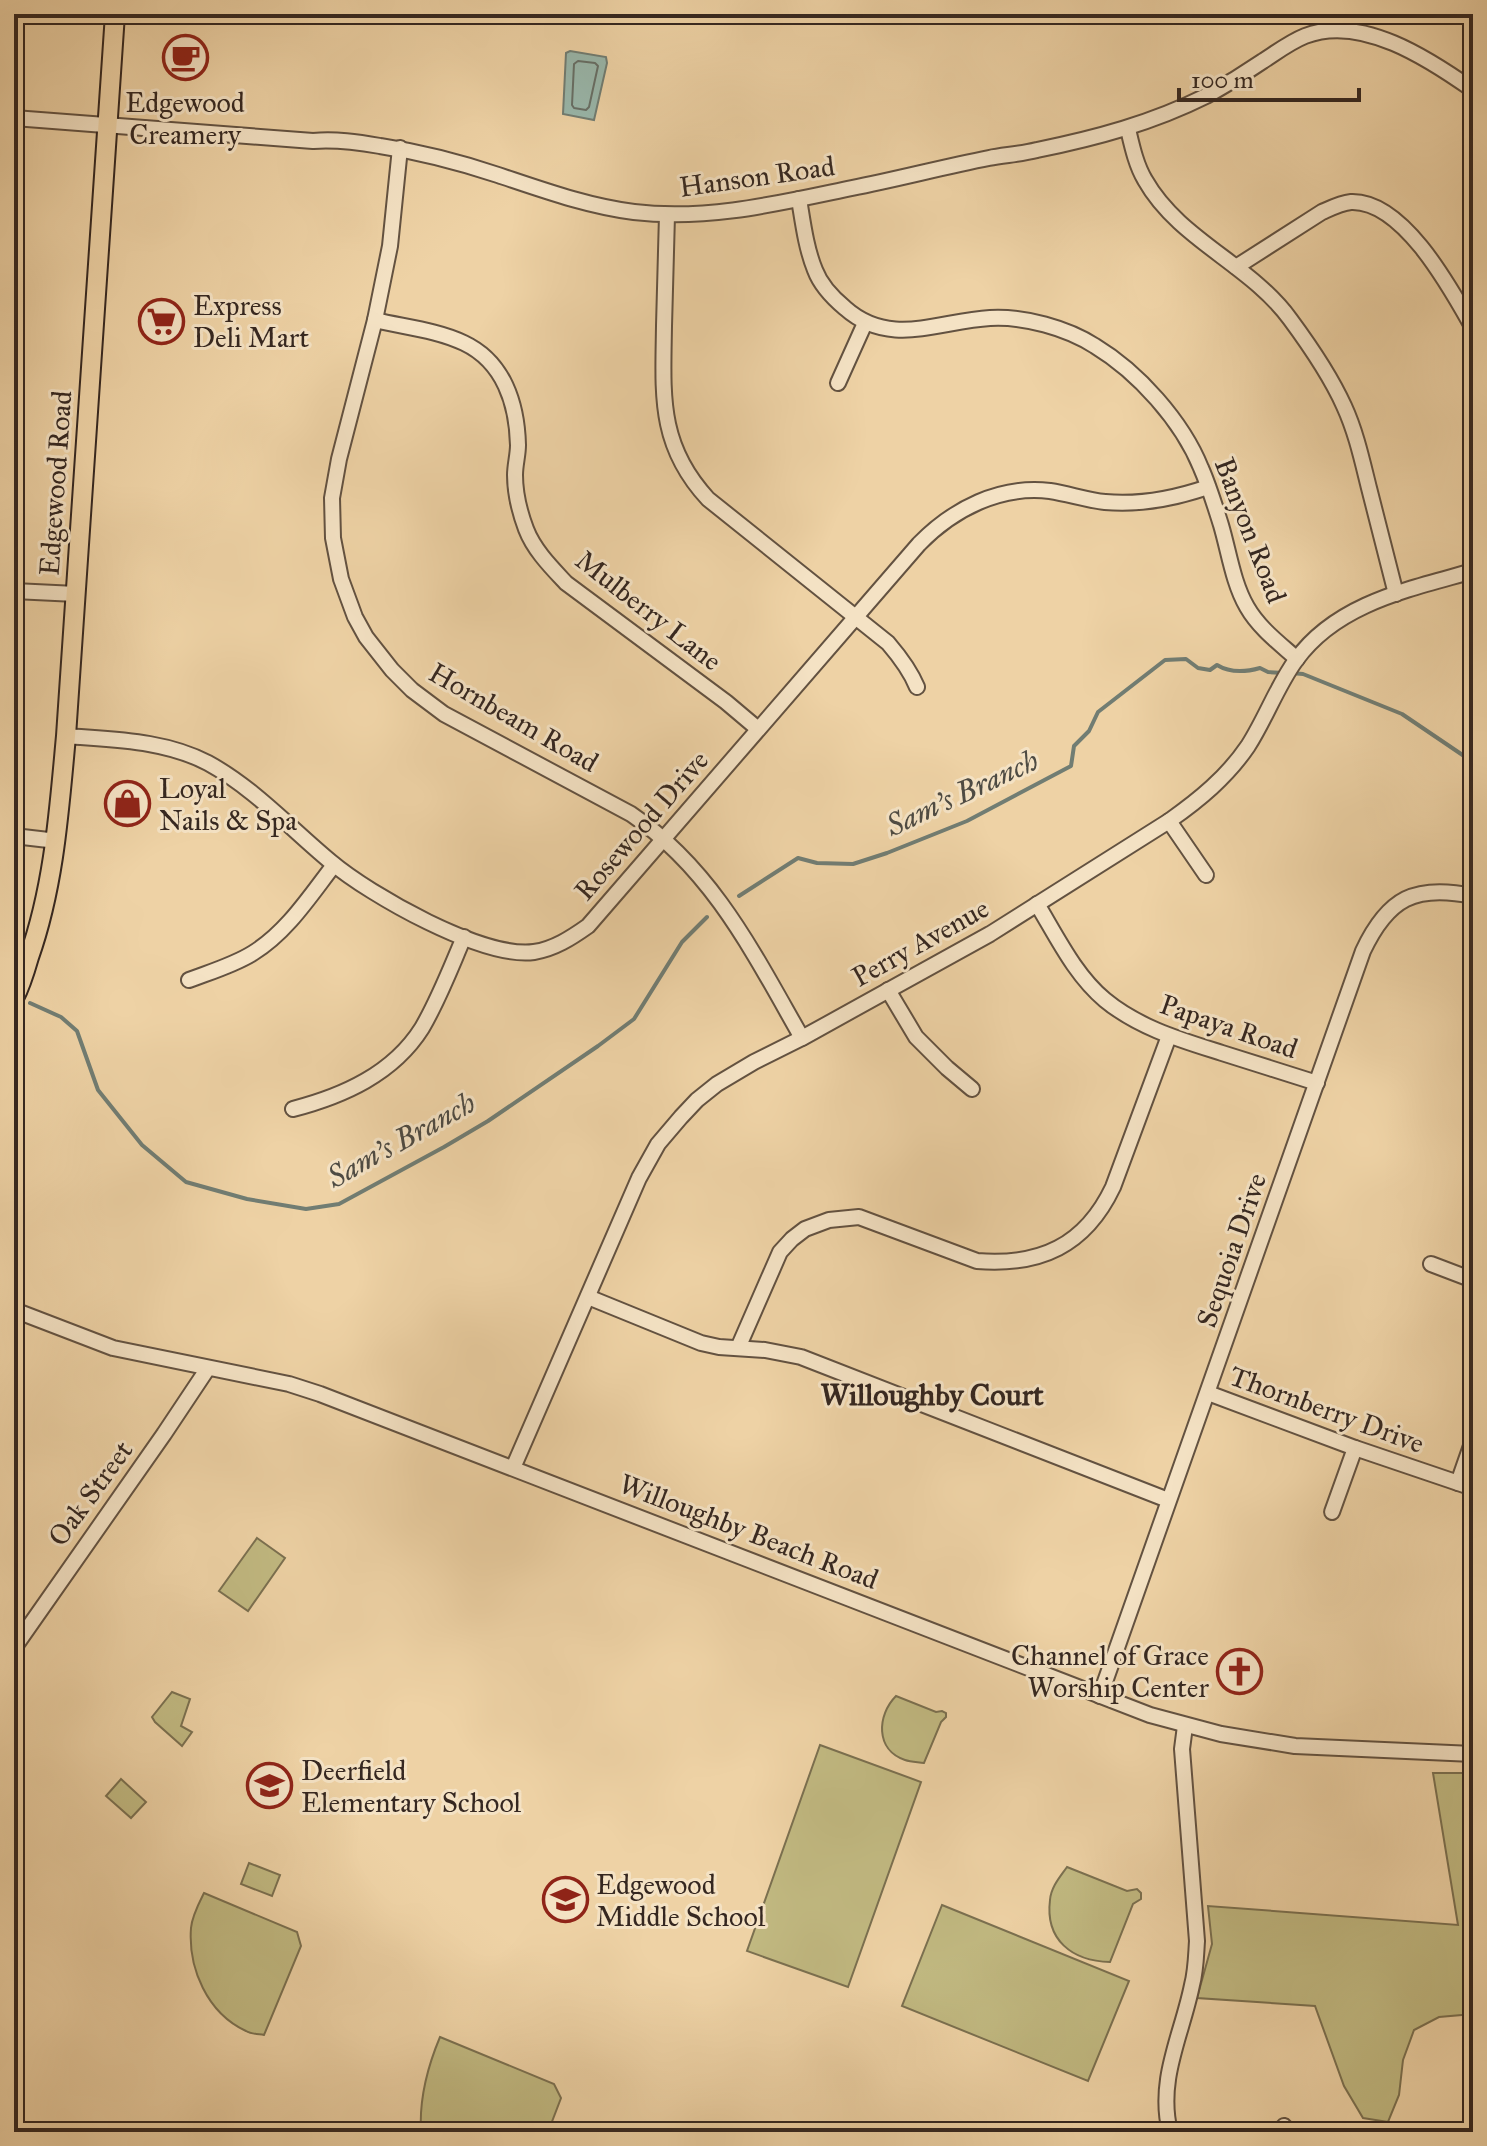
<svg xmlns="http://www.w3.org/2000/svg" width="1487" height="2146" font-family="'IM FELL Great Primer',serif">
<rect width="100%" height="100%" fill="#eed2a5"/>
<filter id="stains"><feTurbulence type="fractalNoise" baseFrequency=".0025" numOctaves="4"/><feColorMatrix values="0 0 0 0 .2 0 0 0 0 .09 0 0 0 0 .02 0 0 0 .5 -.17"/></filter>
<radialGradient id="worn" r=".72"><stop offset=".6" stop-color="#630" stop-opacity="0"/><stop offset="1" stop-color="#630" stop-opacity=".3"/></radialGradient>
<!-- green -->
<g fill="#c1b981" stroke="#7b7050" stroke-width="2">
<path d="M 257,1538 L 285,1558 L 248,1611 L 219,1591 Z"/>
<path d="M 172,1692 L 190,1699 L 181,1726 L 192,1732 L 182,1746 L 155,1722 L 152,1717 Z"/>
<path d="M 896,1696 L 936,1712 L 942,1711 L 946,1713 L 946,1717 L 941,1722 L 924,1763 C 918,1762 911,1762 905,1760 C 875,1750 877,1715 896,1696 Z"/>
<path d="M 820,1745 L 921,1782 L 848,1987 L 747,1951 Z"/>
<path d="M 1433,1773 L 1473,1773 L 1473,2014 L 1439,2017 L 1414,2030 L 1403,2060 L 1399,2095 L 1388,2122 L 1363,2118 L 1344,2086 L 1315,2006 L 1197,1998 L 1212,1944 L 1208,1906 L 1458,1925 Z"/>
<path d="M 121,1779 L 146,1802 L 131,1818 L 106,1796 Z"/>
<path d="M 249,1863 L 280,1875 L 272,1896 L 241,1884 Z"/>
<path d="M 1067,1867 L 1127,1891 L 1137,1889 L 1141,1893 L 1141,1899 L 1133,1904 L 1110,1962 C 1072,1961 1045,1940 1050,1900 C 1051,1887 1060,1877 1067,1867 Z"/>
<path d="M 204,1893 L 297,1932 L 301,1946 L 264,2035 C 258,2034 251,2034 246,2031 C 207,2013 188,1968 191,1928 C 192,1916 199,1903 204,1893 Z"/>
<path d="M 942,1905 L 1129,1981 L 1088,2081 L 902,2006 Z"/>
<path d="M 440,2037 L 554,2084 L 561,2098 L 548,2132 L 421,2132 C 419,2098 427,2068 440,2037 Z"/>
</g>
<!-- water -->
<path fill="#99b7ab" stroke="#717d73" stroke-width="2" d="M 570,51 L 606,57 L 607,63 L 594,120 L 563,114 L 566,53 Z"/>
<g fill="none" stroke-linecap="round" stroke-linejoin="round">
<!-- shore -->
<path stroke="#676f66" stroke-width="2" d="M 578,61 L 595,63 L 598,66 L 589,107 L 586,110 L 574,108 L 572,105 L 574,64 Z"/>
<!-- stream -->
<g stroke="#717d73" stroke-width="4">
<path d="M 1291,673 L 1303,674 L 1402,714 L 1467,758 L 1473,760"/>
<path d="M 739,896 L 798,858 L 817,863 L 853,864 L 887,853 L 967,821 L 1071,766 L 1074,746 L 1089,731 L 1098,712 L 1165,660 L 1186,659 L 1198,668 L 1210,670 L 1217,665 C 1230,673 1246,672 1260,668 L 1268,672 L 1283,673"/>
<path d="M 30,1003 L 61,1017 L 77,1031 L 98,1090 L 142,1145 L 186,1182 L 247,1199 L 306,1209 L 339,1204 L 444,1147 L 488,1121 L 598,1046 L 634,1019 L 682,942 L 707,917"/>
</g>
<defs>
<g id="minor">
<path d="M 14,118 L 313,141 C 336,139 357,142 380,146 C 420,152 459,162 498,175 C 543,190 587,206 634,212 C 707,221 780,203 852,188 C 898,179 943,167 989,158 C 1005,155 1021,154 1037,150 C 1096,138 1152,123 1206,96 C 1226,85 1244,74 1263,61 C 1277,52 1290,42 1305,36 C 1361,14 1429,59 1473,90"/>
<path d="M 1128,129 C 1132,146 1136,165 1145,180 C 1179,240 1250,264 1290,319 C 1310,346 1330,375 1344,406 C 1356,432 1362,460 1369,488 C 1378,523 1387,559 1396,594"/>
<path d="M 400,148 L 390,246 L 375,320 L 339,459 L 332,498 L 333,538 L 341,579 L 355,617 L 366,637 L 392,670 L 412,690 L 444,714 L 631,814 C 713,870 754,954 802,1038"/>
<path d="M 799,199 C 803,223 806,248 815,270 C 821,286 833,298 845,308 C 890,348 938,321 990,318 C 1024,316 1067,328 1095,346 C 1138,372 1182,421 1201,468 C 1209,486 1215,506 1221,525 C 1229,552 1233,583 1247,607 C 1259,628 1279,643 1297,659"/>
<path d="M 667,215 C 666,252 665,289 664,326 C 663,395 658,445 708,499 L 888,643 C 900,657 910,670 917,687"/>
<path d="M 1236,267 L 1322,212 C 1331,208 1341,203 1351,202 C 1403,200 1451,289 1473,328"/>
<path d="M 375,320 C 404,327 437,330 464,343 C 504,362 517,404 518,445 C 518,455 515,465 515,475 C 515,493 520,513 526,529 C 534,550 551,567 566,583 L 726,702 L 758,729"/>
<path d="M 838,383 L 865,323"/>
<path d="M 14,591 L 76,594"/>
<path d="M 66,736 C 115,740 164,740 208,763 C 254,788 291,829 331,862 C 370,895 483,959 534,952 C 554,949 571,938 588,926 L 919,544 C 953,509 1000,485 1050,491 C 1069,494 1087,500 1105,502 C 1138,505 1176,498 1208,487"/>
<path d="M 1169,821 L 1206,875"/>
<path d="M 14,836 L 57,841"/>
<path d="M 1037,904 C 1057,937 1075,975 1105,1000 C 1139,1028 1181,1040 1222,1053 C 1254,1063 1285,1073 1317,1083"/>
<path d="M 189,980 C 210,972 234,965 253,953 C 287,932 310,896 334,865"/>
<path d="M 888,990 L 916,1037 L 947,1068 L 972,1089"/>
<path d="M 293,1109 C 343,1096 393,1074 422,1028 C 439,999 451,967 464,937"/>
<path d="M 1431,1264 L 1473,1280"/>
<path d="M 588,1297 L 701,1343 L 719,1347 L 765,1350 L 801,1357 L 1168,1500"/>
<path d="M 14,1310 L 113,1348 L 289,1384 L 320,1394 L 1150,1715 L 1221,1734 L 1295,1746 L 1473,1754"/>
<path d="M 738,1348 L 780,1252 L 792,1239 L 805,1229 L 829,1220 L 859,1217 L 977,1261 C 1040,1266 1085,1246 1113,1187 L 1169,1036"/>
<path d="M 1208,1393 L 1355,1448 L 1473,1488"/>
<path d="M 513,1468 L 639,1178 L 658,1144 L 681,1117 L 697,1100 L 717,1084 L 754,1062 L 802,1038 L 990,934 L 1169,821 C 1199,800 1227,777 1248,746 C 1266,718 1277,686 1296,660 C 1337,603 1410,589 1473,571"/>
<path d="M 1458,1483 L 1473,1440"/>
<path d="M 1332,1512 L 1355,1448"/>
<path d="M 14,1648 L 164,1434 L 208,1368"/>
<path d="M 1100,1696 L 1363,951 C 1388,898 1415,884 1473,896"/>
<path d="M 1170,2132 C 1157,2079 1182,2035 1192,1985 C 1196,1970 1196,1955 1197,1941 L 1182,1749 L 1185,1726"/>
<path d="M 1283,2132 L 1284,2126"/>
</g>
<path id="major" d="M 14,998 C 21,985 25,971 29,957 C 54,886 59,812 66,736 L 115,14"/>
</defs>
<!-- minor casing -->
<use href="#minor" stroke="#635241" stroke-width="18"/>
<!-- major casing -->
<use href="#major" stroke="#352720" stroke-width="22"/>
<!-- minor -->
<use href="#minor" stroke="#f4e2c4" stroke-width="14"/>
<!-- major -->
<use href="#major" stroke="#eed2a5" stroke-width="18"/>
</g>
<!-- icons -->
<defs>
<symbol id="cafe-ring" viewBox="-11 -11 22 22"><circle r="9.5" fill="#f4e2c4" stroke="#8f2418" stroke-width="1.5"/><path d="M-5.5-4.5H6V0H3Q3 3.5 0 3.5H-2.5Q-5.5 3.5-5.5 0ZM3-3.2v2h1.7v-2ZM-6 4.5H4V6H-6Z" fill="#8f2418"/></symbol>
<symbol id="supermarket-ring" viewBox="-11 -11 22 22"><circle r="9.5" fill="#f4e2c4" stroke="#8f2418" stroke-width="1.5"/><path d="M-6-5.5h2.5l.6 2H6L4.5 2H-2.5L-4.4-4H-6ZM-1.5 3.2a1.3 1.3 0 1 0 .1 0ZM3 3.2a1.3 1.3 0 1 0 .1 0Z" fill="#8f2418"/></symbol>
<symbol id="shop-ring" viewBox="-11 -11 22 22"><circle r="9.5" fill="#f4e2c4" stroke="#8f2418" stroke-width="1.5"/><path d="M-5-2.5h2.3a2.7 3.5 0 0 1 5.4 0H5L5.5 6h-11ZM-1.5-2.5h3a1.5 2.3 0 0 0-3 0Z" fill="#8f2418"/></symbol>
<symbol id="church-ring" viewBox="-11 -11 22 22"><circle r="9.5" fill="#f4e2c4" stroke="#8f2418" stroke-width="1.5"/><path d="M-1.2-6h2.4v3.5h3.3v2.4h-3.3V6h-2.4V-.1h-3.3v-2.4h3.3Z" fill="#8f2418"/></symbol>
<symbol id="school-ring" viewBox="-11 -11 22 22"><circle r="9.5" fill="#f4e2c4" stroke="#8f2418" stroke-width="1.5"/><path d="M0-5L7-2L0 1L-7-2ZM-4 1L0 2.5L4 1V4Q0 6-4 4Z" fill="#8f2418"/></symbol>
</defs>
<g fill-rule="evenodd">
<use href="#cafe-ring" x="160" y="32" width="51" height="51"/>
<use href="#supermarket-ring" x="136" y="296" width="51" height="51"/>
<use href="#shop-ring" x="102" y="778" width="51" height="51"/>
<use href="#church-ring" x="1214" y="1646" width="51" height="51"/>
<use href="#school-ring" x="244" y="1760" width="51" height="51"/>
<use href="#school-ring" x="540" y="1874" width="51" height="51"/>
</g>
<g text-anchor="middle" stroke-width="6" stroke-linejoin="round" paint-order="stroke">
<!-- poi labels -->
<g font-size="28" fill="#352720" stroke="#f4e2c4" text-anchor="start">
<text x="185" y="112" text-anchor="middle">Edgewood<tspan x="185" dy="32">Creamery</tspan></text>
<text x="193" y="315">Express<tspan x="193" dy="32">Deli Mart</tspan></text>
<text x="159" y="798">Loyal<tspan x="159" dy="32">Nails &amp; Spa</tspan></text>
<text x="1209" y="1665" text-anchor="end">Channel of Grace<tspan x="1209" dy="32">Worship Center</tspan></text>
<text x="301" y="1780">Deerfield<tspan x="301" dy="32">Elementary School</tspan></text>
<text x="596" y="1894">Edgewood<tspan x="596" dy="32">Middle School</tspan></text>
</g>
<!-- street labels -->
<g font-size="28" fill="#352720" stroke="#f4e2c4">
<text transform="translate(757 176) rotate(-8)" y="10">Hanson Road</text>
<text transform="translate(55 483) rotate(-86)" y="10">Edgewood Road</text>
<text transform="translate(1251 530) rotate(69)" y="10">Banyon Road</text>
<text transform="translate(649 610) rotate(38)" y="10">Mulberry Lane</text>
<text transform="translate(514 717) rotate(30)" y="10">Hornbeam Road</text>
<text transform="translate(641 825) rotate(-49)" y="10">Rosewood Drive</text>
<text transform="translate(920 942) rotate(-29)" y="10">Perry Avenue</text>
<text transform="translate(1229 1026) rotate(19)" y="10">Papaya Road</text>
<text transform="translate(1231 1250) rotate(-71)" y="10">Sequoia Drive</text>
<text transform="translate(1327 1409) rotate(20)" y="10">Thornberry Drive</text>
<text transform="translate(90 1493) rotate(-54)" y="10">Oak Street</text>
<text transform="translate(749 1531) rotate(21)" y="10">Willoughby Beach Road</text>
</g>
<!-- water labels -->
<g font-size="30" font-style="italic" fill="#4e4b43" stroke="#f4e2c4">
<text transform="translate(962 793) rotate(-25)" y="10">Sam's Branch</text>
<text transform="translate(401 1140) rotate(-29)" y="10">Sam's Branch</text>
</g>
<!-- neighbourhood labels -->
<g font-size="30" font-weight="bold" fill="#352720" stroke="#f4e2c4">
<text x="932" y="1405">Willoughby Court</text>
</g>
</g>
<!-- margin -->
<rect width="1487" height="2146" fill="none" stroke="#eed2a5" stroke-width="48"/>
<rect x="16" y="16" width="1455" height="2114" fill="none" stroke="#352720" stroke-width="4"/>
<rect x="24" y="24" width="1439" height="2098" fill="none" stroke="#352720" stroke-width="2"/>
<!-- scale -->
<path d="M1179 88v12h180v-12" fill="none" stroke="#352720" stroke-width="4"/>
<text x="1191" y="88" font-size="24" fill="#352720" stroke="#f4e2c4" stroke-width="6" paint-order="stroke">100 m</text>
<rect width="100%" height="100%" filter="url(#stains)"/>
<rect width="100%" height="100%" fill="url(#worn)"/>
</svg>
